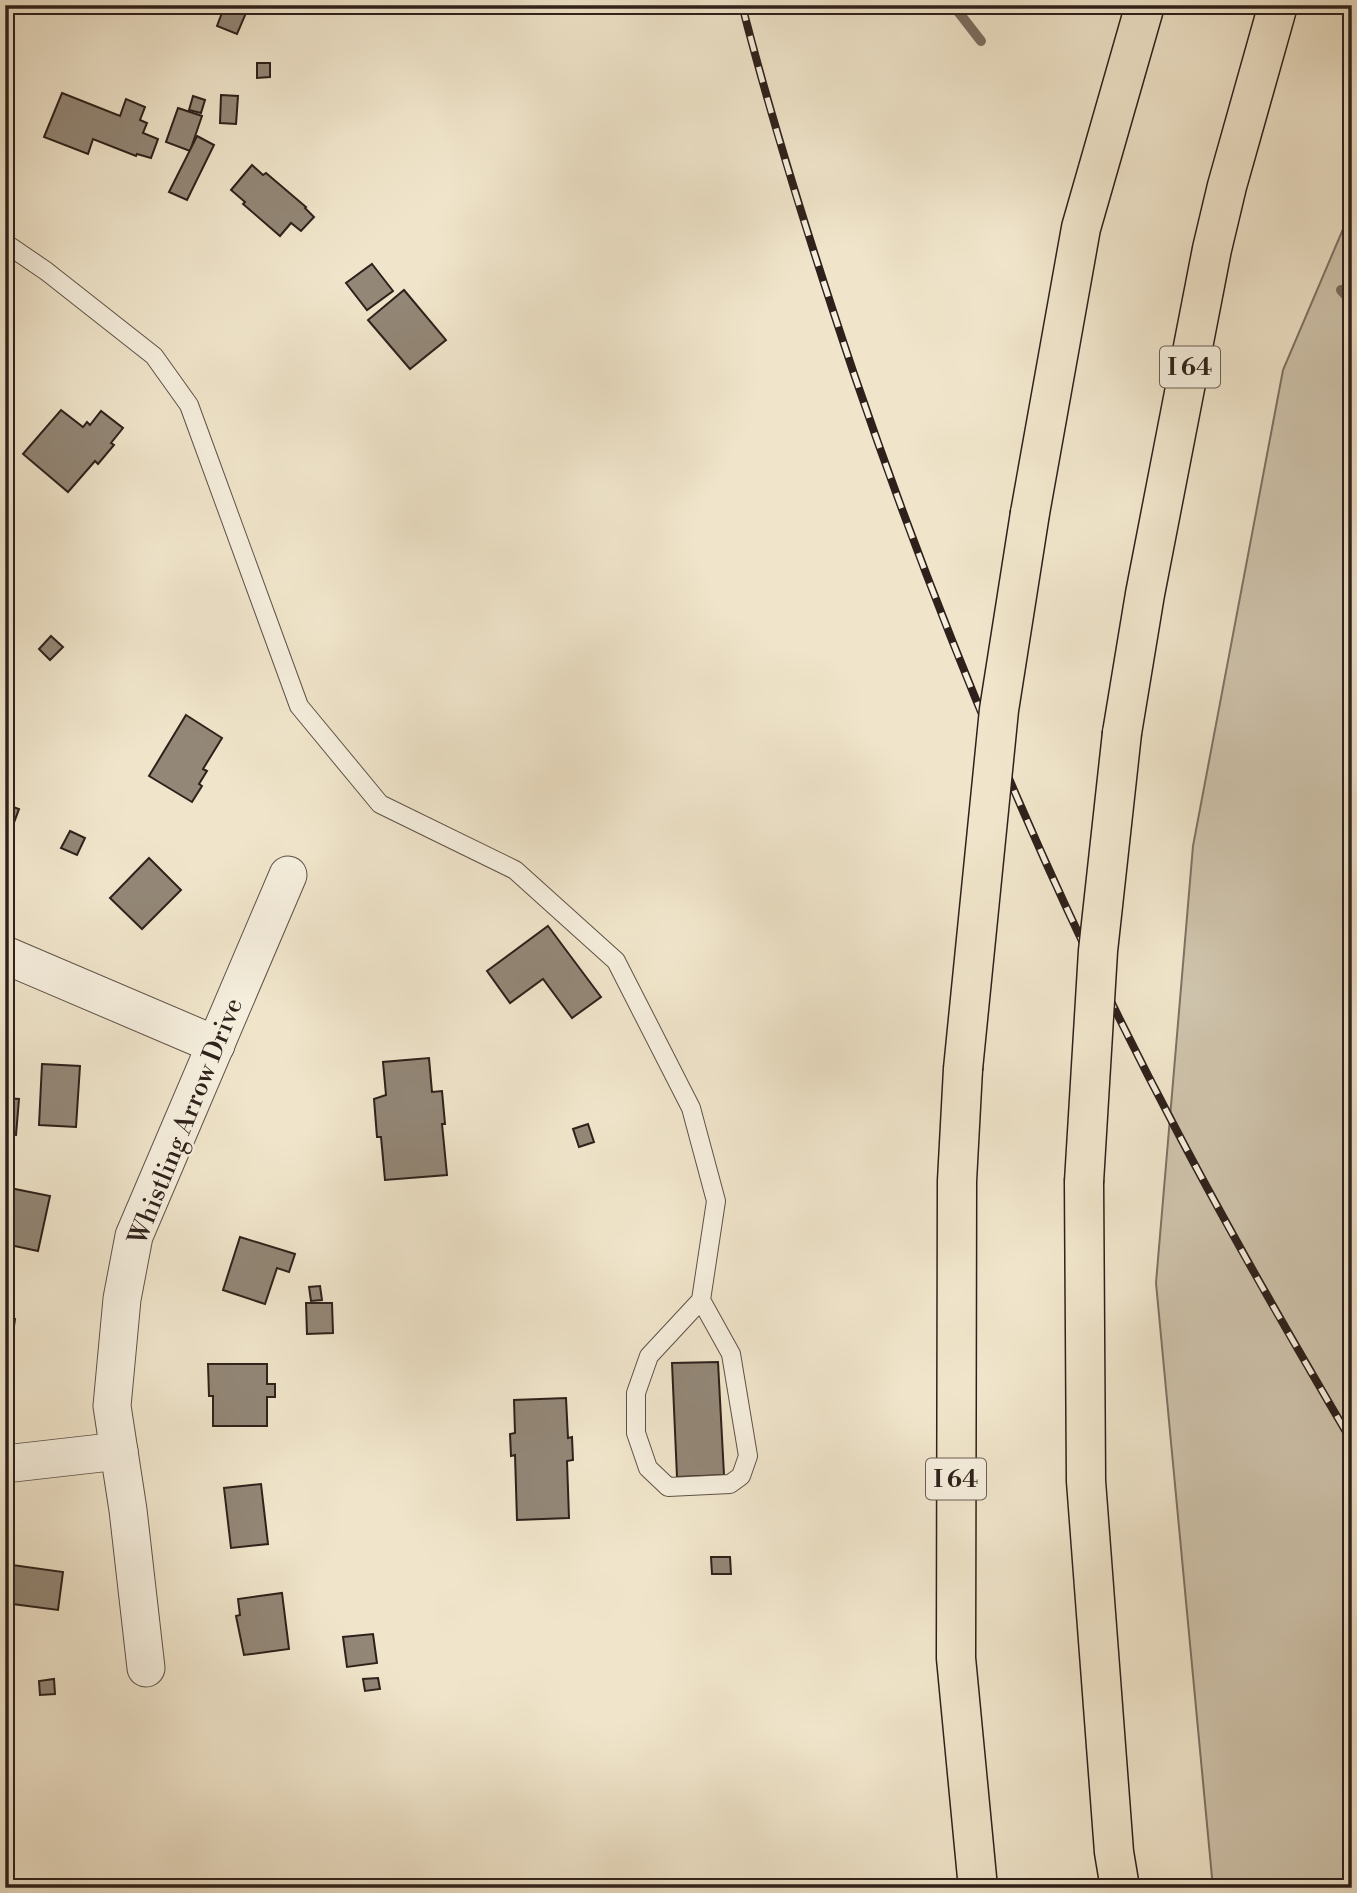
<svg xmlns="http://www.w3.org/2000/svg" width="1357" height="1893" font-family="'Libre Bodoni',serif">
<rect width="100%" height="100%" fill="#f0e5cb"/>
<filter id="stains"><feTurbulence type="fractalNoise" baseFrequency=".00286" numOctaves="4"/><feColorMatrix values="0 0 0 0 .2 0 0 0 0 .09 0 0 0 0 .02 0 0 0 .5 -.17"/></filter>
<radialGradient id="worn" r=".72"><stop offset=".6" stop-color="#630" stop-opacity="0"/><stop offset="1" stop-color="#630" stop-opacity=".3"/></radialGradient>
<!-- green -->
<path fill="#cfc4ad" stroke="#7e7264" stroke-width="2" d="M 1352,208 L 1352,1888 L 1213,1888 L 1156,1283 L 1193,846 L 1283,370 Z"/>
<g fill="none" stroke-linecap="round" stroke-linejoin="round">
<!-- stream -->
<g stroke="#7b6e61" stroke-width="10">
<path d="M 953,5 L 981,41"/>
<path d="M 1341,290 L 1352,302"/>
</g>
</g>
<!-- building -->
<g fill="#938777" stroke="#2e211b" stroke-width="2">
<path d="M 225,5 L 249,6 L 237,34 L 217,26 Z"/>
<path d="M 257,63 L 270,63 L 270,77 L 257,78 Z"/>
<path d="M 62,93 L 120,116 L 126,99 L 145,107 L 140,120 L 147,123 L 143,133 L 158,139 L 151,158 L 137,154 L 136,156 L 93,139 L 88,154 L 44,137 Z"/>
<path d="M 221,95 L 238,96 L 236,124 L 220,123 Z"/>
<path d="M 193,96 L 205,100 L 201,113 L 189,110 Z"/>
<path d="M 178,108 L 202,116 L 190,151 L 166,142 Z"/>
<path d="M 197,136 L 214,145 L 187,200 L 169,192 Z"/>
<path d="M 252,165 L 263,175 L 266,173 L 306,207 L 305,208 L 314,217 L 301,231 L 291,223 L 280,236 L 243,204 L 245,202 L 231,190 Z"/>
<path d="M 372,264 L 393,291 L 367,310 L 346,283 Z"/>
<path d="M 404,290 L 446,340 L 410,369 L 368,320 Z"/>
<path d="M 61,410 L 83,427 L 87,422 L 90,425 L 101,411 L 123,428 L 111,443 L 114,445 L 98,464 L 95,461 L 68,492 L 23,454 Z"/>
<path d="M 51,636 L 63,647 L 50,660 L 39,649 Z"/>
<path d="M 186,715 L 222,738 L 203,769 L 207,771 L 199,784 L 202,786 L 192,802 L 149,776 Z"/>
<path d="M 5,804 L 19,809 L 6,844 L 5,844 Z"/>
<path d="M 70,831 L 85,838 L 77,855 L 61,848 Z"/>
<path d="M 149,858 L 181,890 L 142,929 L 110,898 Z"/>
<path d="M 548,926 L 601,997 L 572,1018 L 543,979 L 510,1003 L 487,971 Z"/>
<path d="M 429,1058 L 432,1092 L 442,1091 L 445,1124 L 442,1124 L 447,1175 L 385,1180 L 381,1137 L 377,1137 L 374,1099 L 386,1095 L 383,1062 Z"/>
<path d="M 42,1064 L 80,1066 L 76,1127 L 39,1125 Z"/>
<path d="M 5,1098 L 19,1099 L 16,1135 L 5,1134 Z"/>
<path d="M 588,1124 L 594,1142 L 579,1147 L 573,1129 Z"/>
<path d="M 5,1187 L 50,1196 L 38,1251 L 5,1244 Z"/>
<path d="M 240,1237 L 295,1254 L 289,1272 L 277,1268 L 265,1304 L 223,1290 Z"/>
<path d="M 320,1286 L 322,1300 L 311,1301 L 309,1287 Z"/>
<path d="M 306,1303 L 332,1303 L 333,1333 L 307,1334 Z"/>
<path d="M 5,1317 L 15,1319 L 7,1376 L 5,1376 Z"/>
<path d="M 718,1362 L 724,1475 L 677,1477 L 672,1363 Z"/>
<path d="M 208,1364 L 267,1364 L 267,1384 L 275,1384 L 275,1397 L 267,1397 L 267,1426 L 213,1426 L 213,1396 L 209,1396 Z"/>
<path d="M 566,1398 L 568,1438 L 572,1437 L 573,1460 L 567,1461 L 569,1518 L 517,1520 L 515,1455 L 511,1456 L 510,1434 L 515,1433 L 514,1400 Z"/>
<path d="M 261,1484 L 268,1544 L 231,1548 L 224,1488 Z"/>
<path d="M 711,1557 L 730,1557 L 731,1574 L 712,1574 Z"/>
<path d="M 5,1564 L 63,1572 L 58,1610 L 5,1603 Z"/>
<path d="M 282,1593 L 289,1649 L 244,1655 L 236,1616 L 240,1615 L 238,1599 Z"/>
<path d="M 373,1634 L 377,1663 L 347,1667 L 343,1637 Z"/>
<path d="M 378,1678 L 380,1689 L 365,1691 L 363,1679 Z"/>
<path d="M 54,1679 L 55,1694 L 40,1695 L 39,1681 Z"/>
</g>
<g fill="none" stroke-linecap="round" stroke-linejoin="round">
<defs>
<path id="lane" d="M 5,243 L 46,271 L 154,356 L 189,405 L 299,706 L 380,804 L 515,870 L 616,961 L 691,1108 L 716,1201 L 701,1300 L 649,1356 L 636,1393 L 636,1433 L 648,1468 L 668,1487 L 730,1484 L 741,1476 L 748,1456 L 731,1354 L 701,1300"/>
<g id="street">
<path d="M 5,955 L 216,1045"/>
<path d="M 5,1464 L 119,1451"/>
<path d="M 146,1668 L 128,1510 L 112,1406 L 122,1299 L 134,1236 L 288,875"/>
</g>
<g id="highway">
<path d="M 1030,513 L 1081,228 L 1145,5"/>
<path d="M 1122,733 L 1145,594 L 1212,249 L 1227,186 L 1278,5"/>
<path d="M 963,1069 L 957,1181 L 956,1658 L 978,1888"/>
<path d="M 1084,1182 L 1086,1481 L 1114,1852 L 1120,1888"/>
</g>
</defs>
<!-- lane casing -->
<use href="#lane" stroke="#5e5247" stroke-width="20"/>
<!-- street casing -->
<use href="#street" stroke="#5e5247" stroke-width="39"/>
<!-- highway casing -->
<use href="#highway" stroke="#2e211b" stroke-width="41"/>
<!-- lane -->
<use href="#lane" stroke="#f5eedd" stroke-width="18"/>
<!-- street -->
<use href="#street" stroke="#f5eedd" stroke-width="37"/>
<!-- highway -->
<use href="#highway" stroke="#f0e5cb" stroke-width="38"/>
<defs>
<path id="rail" d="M 742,5 C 774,130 813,252 854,374 C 943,634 1049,890 1178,1133 C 1233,1238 1292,1340 1352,1442"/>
</defs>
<!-- rail casing -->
<use href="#rail" stroke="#2e211b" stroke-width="8"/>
<!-- rail -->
<use href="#rail" stroke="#f5eedd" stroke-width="5" stroke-dasharray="16" stroke-linecap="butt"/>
<defs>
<g id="highway-bridge">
<path d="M 963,1069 L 999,710 L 1030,513"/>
<path d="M 1084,1182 L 1098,951 L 1122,733"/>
</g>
</defs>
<!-- highway-bridge casing -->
<use href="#highway-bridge" stroke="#2e211b" stroke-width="41" stroke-linecap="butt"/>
<!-- highway-bridge -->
<use href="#highway-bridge" stroke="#f0e5cb" stroke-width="38"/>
</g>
<g text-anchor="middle" stroke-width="5" stroke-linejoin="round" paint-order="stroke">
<!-- shield labels -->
<g fill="#f5eedd" stroke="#6a5e55" stroke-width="2">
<rect x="1160" y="346.5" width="60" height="41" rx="5"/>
<rect x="926" y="1458.5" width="60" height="41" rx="5"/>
</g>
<g font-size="24" font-weight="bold" fill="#2e211b">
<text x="1190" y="375">I 64</text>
<text x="956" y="1487">I 64</text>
</g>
<!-- street labels -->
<g font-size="26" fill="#2e211b" stroke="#f5eedd">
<text transform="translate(185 1121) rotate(-68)" y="9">Whistling Arrow Drive</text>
</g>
</g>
<!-- margin -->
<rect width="1357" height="1893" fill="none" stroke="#f0e5cb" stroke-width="28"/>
<rect x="7" y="7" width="1343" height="1879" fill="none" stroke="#2e211b" stroke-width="3.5"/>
<rect x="14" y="14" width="1329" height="1865" fill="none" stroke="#2e211b" stroke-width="2"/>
<rect width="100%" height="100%" filter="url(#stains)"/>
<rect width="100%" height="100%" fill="url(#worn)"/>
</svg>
